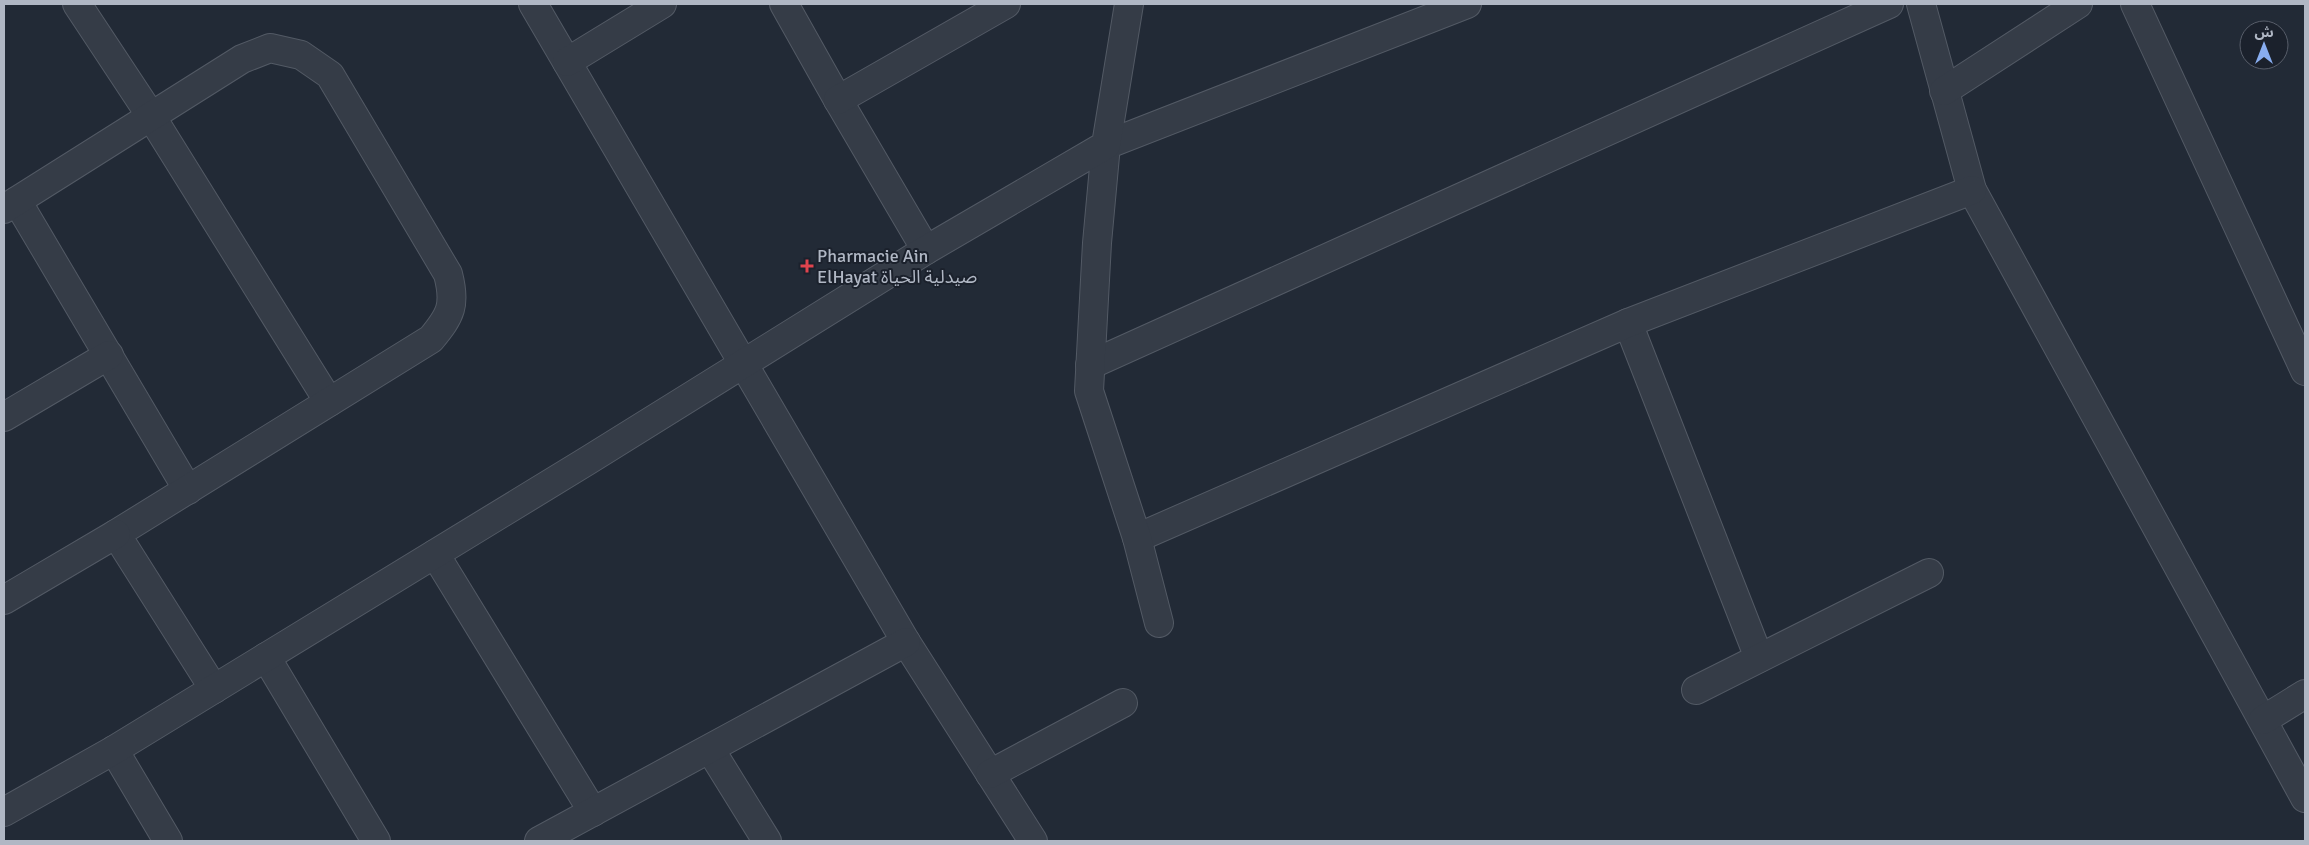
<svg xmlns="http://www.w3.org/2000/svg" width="2309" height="845" font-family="Signika,'Noto Sans Arabic',sans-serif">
<rect width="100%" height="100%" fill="#222a36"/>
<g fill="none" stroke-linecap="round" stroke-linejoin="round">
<defs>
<g id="minor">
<path d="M 77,4 L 151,116 L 329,402"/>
<path d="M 533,4 L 906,642 L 1033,841"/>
<path d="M 784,4 L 838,100 L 926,250"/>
<path d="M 1921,4 L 1972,190 L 2305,798"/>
<path d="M 2135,4 L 2305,371"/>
<path d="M 567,62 L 662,4"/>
<path d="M 1944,91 L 2078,4"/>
<path d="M 838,100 L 1006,4"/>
<path d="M 17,201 L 188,490"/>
<path d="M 4,209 L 242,59 L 270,48 L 301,55 L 330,75 L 448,274 C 456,305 451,315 431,339 L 116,534 L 214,689"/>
<path d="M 1628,323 L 1759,658"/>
<path d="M 1090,365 L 1889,4"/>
<path d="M 4,417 L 109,355"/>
<path d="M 1137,538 L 1628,323 L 1972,190"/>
<path d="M 435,554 L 593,812"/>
<path d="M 4,600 L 116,534"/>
<path d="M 1159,623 L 1137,538 L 1089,391 L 1097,243 L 1106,145 L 1467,4"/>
<path d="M 266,657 L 376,841"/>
<path d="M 1696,690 L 1929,573"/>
<path d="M 2263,720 L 2305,694"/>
<path d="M 710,749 L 767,841"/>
<path d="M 114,750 L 168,841"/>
<path d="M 990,774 L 1123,703"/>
<path d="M 4,812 L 114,750 L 587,461 L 926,250 L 1106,145 L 1129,4"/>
<path d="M 539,841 L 906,642"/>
</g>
</defs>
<!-- minor casing -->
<use href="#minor" stroke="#535a65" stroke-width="30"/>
<!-- minor -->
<use href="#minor" stroke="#353c47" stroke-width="28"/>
</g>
<!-- markers -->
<path fill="#e0444e" stroke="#1b212c" stroke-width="2" d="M804.5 258.5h5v5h5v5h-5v5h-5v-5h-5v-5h5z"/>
<g text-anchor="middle" stroke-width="4" stroke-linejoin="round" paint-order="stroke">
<!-- poi labels -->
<g font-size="18" fill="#b0b7c4" stroke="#1b212c" text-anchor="start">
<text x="817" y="262">Pharmacie Ain<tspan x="817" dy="21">ElHayat صيدلية الحياة</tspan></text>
</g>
</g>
<!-- border -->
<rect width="2309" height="845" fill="none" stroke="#b0b7c4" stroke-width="10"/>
<!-- north arrow -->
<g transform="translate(2264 45)"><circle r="24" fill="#1b212c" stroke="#575d69"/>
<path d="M0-4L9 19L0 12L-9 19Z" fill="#88adf0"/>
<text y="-8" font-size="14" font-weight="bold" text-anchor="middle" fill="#b0b7c4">ش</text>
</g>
</svg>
